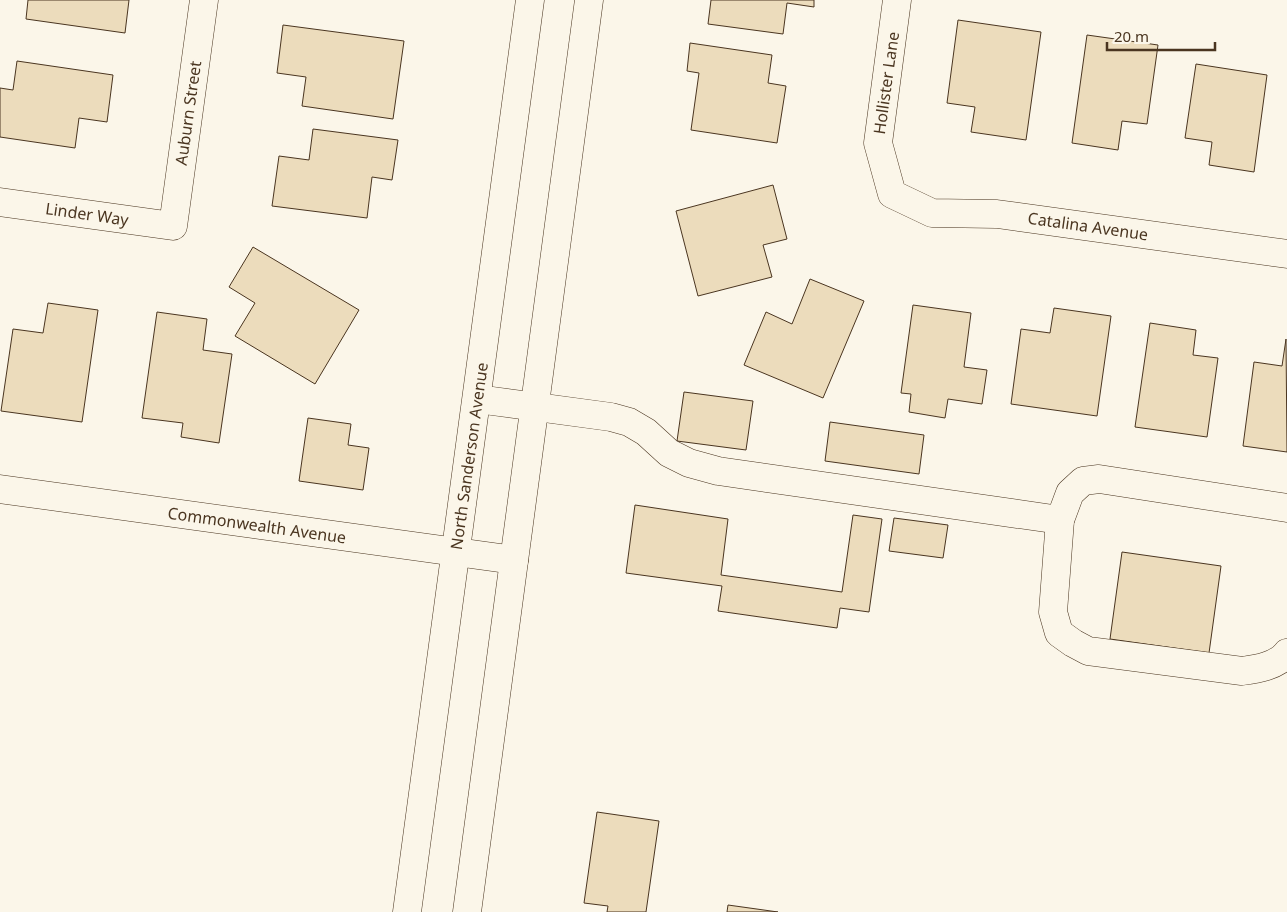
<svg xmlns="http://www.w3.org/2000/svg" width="1287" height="912" font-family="'Noto Sans',sans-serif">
<rect width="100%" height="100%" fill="#fbf6e9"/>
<!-- building -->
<g fill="#ecdcbc" stroke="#4a3520">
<path d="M 28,0 L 129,0 L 125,33 L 26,19 Z"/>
<path d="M 711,0 L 814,0 L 814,7 L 787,3 L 783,34 L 708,24 Z"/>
<path d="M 958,20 L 1041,32 L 1026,140 L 971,132 L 975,107 L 947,103 Z"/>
<path d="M 283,25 L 404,41 L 393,119 L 302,106 L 306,77 L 277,73 Z"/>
<path d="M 1087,35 L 1158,45 L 1147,124 L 1122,121 L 1118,150 L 1072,143 Z"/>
<path d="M 690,43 L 772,55 L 768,83 L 786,86 L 777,143 L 691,130 L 699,73 L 687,71 Z"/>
<path d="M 17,61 L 113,75 L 107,122 L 79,118 L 75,148 L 0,137 L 0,88 L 13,90 Z"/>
<path d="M 1196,64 L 1267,75 L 1254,172 L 1209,165 L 1212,142 L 1185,138 Z"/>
<path d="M 313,129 L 398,140 L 392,180 L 372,177 L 367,218 L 272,206 L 279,156 L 309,160 Z"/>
<path d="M 773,185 L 787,239 L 763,245 L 772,277 L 698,296 L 676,211 Z"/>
<path d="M 253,247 L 359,310 L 315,384 L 235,336 L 255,303 L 229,287 Z"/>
<path d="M 810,279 L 864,301 L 823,398 L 744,365 L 766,312 L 792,324 Z"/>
<path d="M 48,303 L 98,310 L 82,422 L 1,411 L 13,329 L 43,333 Z"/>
<path d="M 913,305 L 971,313 L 964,367 L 987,370 L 982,404 L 948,399 L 945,418 L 909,412 L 911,394 L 901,393 Z"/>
<path d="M 1054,308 L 1111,316 L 1097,416 L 1011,404 L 1021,329 L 1050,333 Z"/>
<path d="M 157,312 L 207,319 L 203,350 L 232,354 L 219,443 L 181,437 L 183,423 L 142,418 Z"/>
<path d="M 1150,323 L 1196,330 L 1193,355 L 1218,358 L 1207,437 L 1135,427 Z"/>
<path d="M 1286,339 L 1287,452 L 1243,446 L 1254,362 L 1282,366 Z"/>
<path d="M 684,392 L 753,401 L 746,450 L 677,441 Z"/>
<path d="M 308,418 L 351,424 L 348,445 L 369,448 L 363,490 L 299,481 Z"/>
<path d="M 830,422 L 924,435 L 919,474 L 825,461 Z"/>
<path d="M 635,505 L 728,519 L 721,575 L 842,592 L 853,515 L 882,519 L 869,612 L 840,608 L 837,628 L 718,611 L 722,586 L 626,573 Z"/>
<path d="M 894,518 L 948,525 L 943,558 L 889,551 Z"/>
<path d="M 1122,552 L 1221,566 L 1209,653 L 1110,639 Z"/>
<path d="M 597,812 L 659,821 L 646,912 L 607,912 L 608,906 L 584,903 Z"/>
<path d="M 728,905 L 778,912 L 727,912 Z"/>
</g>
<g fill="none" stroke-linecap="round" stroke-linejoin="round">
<defs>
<g id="minor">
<path d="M 897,0 L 878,143 L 892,194 L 932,213 L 997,214 L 1287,254"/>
<path d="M 0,202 L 173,226 L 204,0"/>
<path d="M 477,399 L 611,417 L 629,422 L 646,432 L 669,453 L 689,463 L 718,471 L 1060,520"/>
<path d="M 0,489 L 514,560"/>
<path d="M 1287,508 L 1099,479 L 1083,481 L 1070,493 L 1060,520 L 1053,612 L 1059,633 L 1073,643 L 1088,651 L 1242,671 C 1257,669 1277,666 1287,653"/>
</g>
<g id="highway">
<path d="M 407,912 L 530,0"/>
<path d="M 467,912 L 589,0"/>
</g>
</defs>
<!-- minor casing -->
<use href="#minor" stroke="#4a3520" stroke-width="29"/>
<!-- highway casing -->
<use href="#highway" stroke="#4a3520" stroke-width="29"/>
<!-- minor -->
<use href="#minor" stroke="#fbf6e9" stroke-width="28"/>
<!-- highway -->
<use href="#highway" stroke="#fbf6e9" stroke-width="28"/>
</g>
<g text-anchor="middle" stroke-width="4" stroke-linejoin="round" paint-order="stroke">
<!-- street labels -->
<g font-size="16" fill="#4a3520" stroke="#fbf6e9">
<text transform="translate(886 83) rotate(-82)" y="6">Hollister Lane</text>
<text transform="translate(188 113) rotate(-82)" y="6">Auburn Street</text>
<text transform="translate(87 214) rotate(8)" y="6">Linder Way</text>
<text transform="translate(1088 226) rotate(8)" y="6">Catalina Avenue</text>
<text transform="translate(469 456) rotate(-82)" y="6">North Sanderson Avenue</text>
<text transform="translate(257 525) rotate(8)" y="6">Commonwealth Avenue</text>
</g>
</g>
<!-- scale -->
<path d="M1107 42v8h108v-8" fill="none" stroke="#4a3520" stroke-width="2.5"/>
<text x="1114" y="42" font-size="15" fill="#4a3520" stroke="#fbf6e9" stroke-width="4" paint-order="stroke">20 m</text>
</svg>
